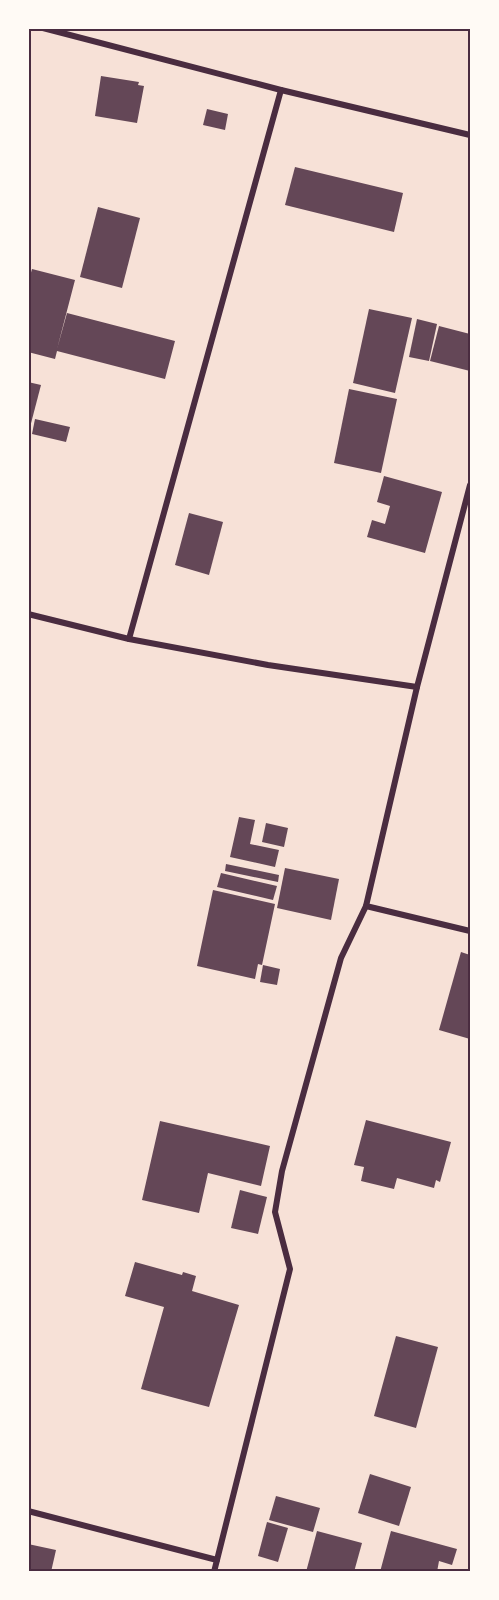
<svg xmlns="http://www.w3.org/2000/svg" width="499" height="1600" font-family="Roboto,sans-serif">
<rect width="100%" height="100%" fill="#f7e1d7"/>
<!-- building -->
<g fill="#644757">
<path d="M 101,76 L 139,82 L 138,85 L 144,86 L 137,123 L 95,116 Z"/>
<path d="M 207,109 L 228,114 L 225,130 L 203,125 Z"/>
<path d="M 295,167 L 403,193 L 394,232 L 285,205 Z"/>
<path d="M 98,207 L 140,218 L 122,288 L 80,277 Z"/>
<path d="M 32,269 L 75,280 L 57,349 L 67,313 L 175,341 L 165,379 L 57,351 L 55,359 L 28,352 L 28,283 Z"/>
<path d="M 369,309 L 412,318 L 395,393 L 353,383 Z"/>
<path d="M 417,319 L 437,324 L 429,361 L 409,357 Z"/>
<path d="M 439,326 L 470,334 L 470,371 L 430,361 Z"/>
<path d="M 28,382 L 41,385 L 29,431 L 28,431 Z"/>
<path d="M 349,389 L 397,399 L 381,473 L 334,463 Z"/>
<path d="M 35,419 L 70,427 L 66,442 L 32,434 Z"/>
<path d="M 384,476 L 442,492 L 425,553 L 367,537 L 372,520 L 385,524 L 390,506 L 377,502 Z"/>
<path d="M 189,513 L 223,522 L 209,575 L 175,565 Z"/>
<path d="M 239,817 L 255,820 L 250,844 L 279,850 L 275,867 L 230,857 Z"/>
<path d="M 266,823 L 288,828 L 284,847 L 262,842 Z"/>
<path d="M 226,864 L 279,875 L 278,882 L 225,871 Z"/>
<path d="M 285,868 L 339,879 L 331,920 L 277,908 Z"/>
<path d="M 221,873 L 277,886 L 273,900 L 217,887 Z"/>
<path d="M 213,890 L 275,904 L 262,965 L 258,964 L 255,979 L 197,966 Z"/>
<path d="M 461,952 L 470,955 L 470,1039 L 439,1030 Z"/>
<path d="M 263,965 L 280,969 L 277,985 L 260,982 Z"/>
<path d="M 366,1120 L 451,1142 L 440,1182 L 436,1180 L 434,1188 L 397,1178 L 394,1189 L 361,1181 L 364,1167 L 354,1165 Z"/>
<path d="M 160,1121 L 270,1146 L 261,1186 L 208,1173 L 199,1213 L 142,1200 Z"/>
<path d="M 240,1190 L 267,1197 L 258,1234 L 231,1228 Z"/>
<path d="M 135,1262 L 182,1275 L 183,1272 L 196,1276 L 192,1291 L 239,1305 L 209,1407 L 141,1389 L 164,1307 L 125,1296 Z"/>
<path d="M 396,1336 L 438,1347 L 416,1428 L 374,1416 Z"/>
<path d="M 370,1474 L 411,1487 L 399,1526 L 358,1513 Z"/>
<path d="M 276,1496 L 320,1508 L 313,1532 L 269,1520 Z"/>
<path d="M 267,1522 L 288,1528 L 278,1562 L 258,1556 Z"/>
<path d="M 317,1531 L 362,1543 L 354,1572 L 306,1572 Z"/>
<path d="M 391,1531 L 457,1549 L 452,1565 L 439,1561 L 437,1572 L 380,1572 Z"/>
<path d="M 28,1544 L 56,1550 L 51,1572 L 28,1572 Z"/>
</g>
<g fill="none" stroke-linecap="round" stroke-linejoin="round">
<!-- minor -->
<g stroke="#4a2c40" stroke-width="6">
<path d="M 43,28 L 281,90 L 470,135"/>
<path d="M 28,614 L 129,639 L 268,665 L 417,687"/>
<path d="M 129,639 L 281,90"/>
<path d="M 366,906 L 470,931"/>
<path d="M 28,1511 L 217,1560"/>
<path d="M 214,1572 L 290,1269 L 275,1212 L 282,1171 L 341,958 L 366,906 L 417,687 L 470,485"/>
</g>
</g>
<!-- border -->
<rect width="499" height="1600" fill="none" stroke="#fffaf5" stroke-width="60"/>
<rect x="30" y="30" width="439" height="1540" fill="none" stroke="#4a2c40" stroke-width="2"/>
</svg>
